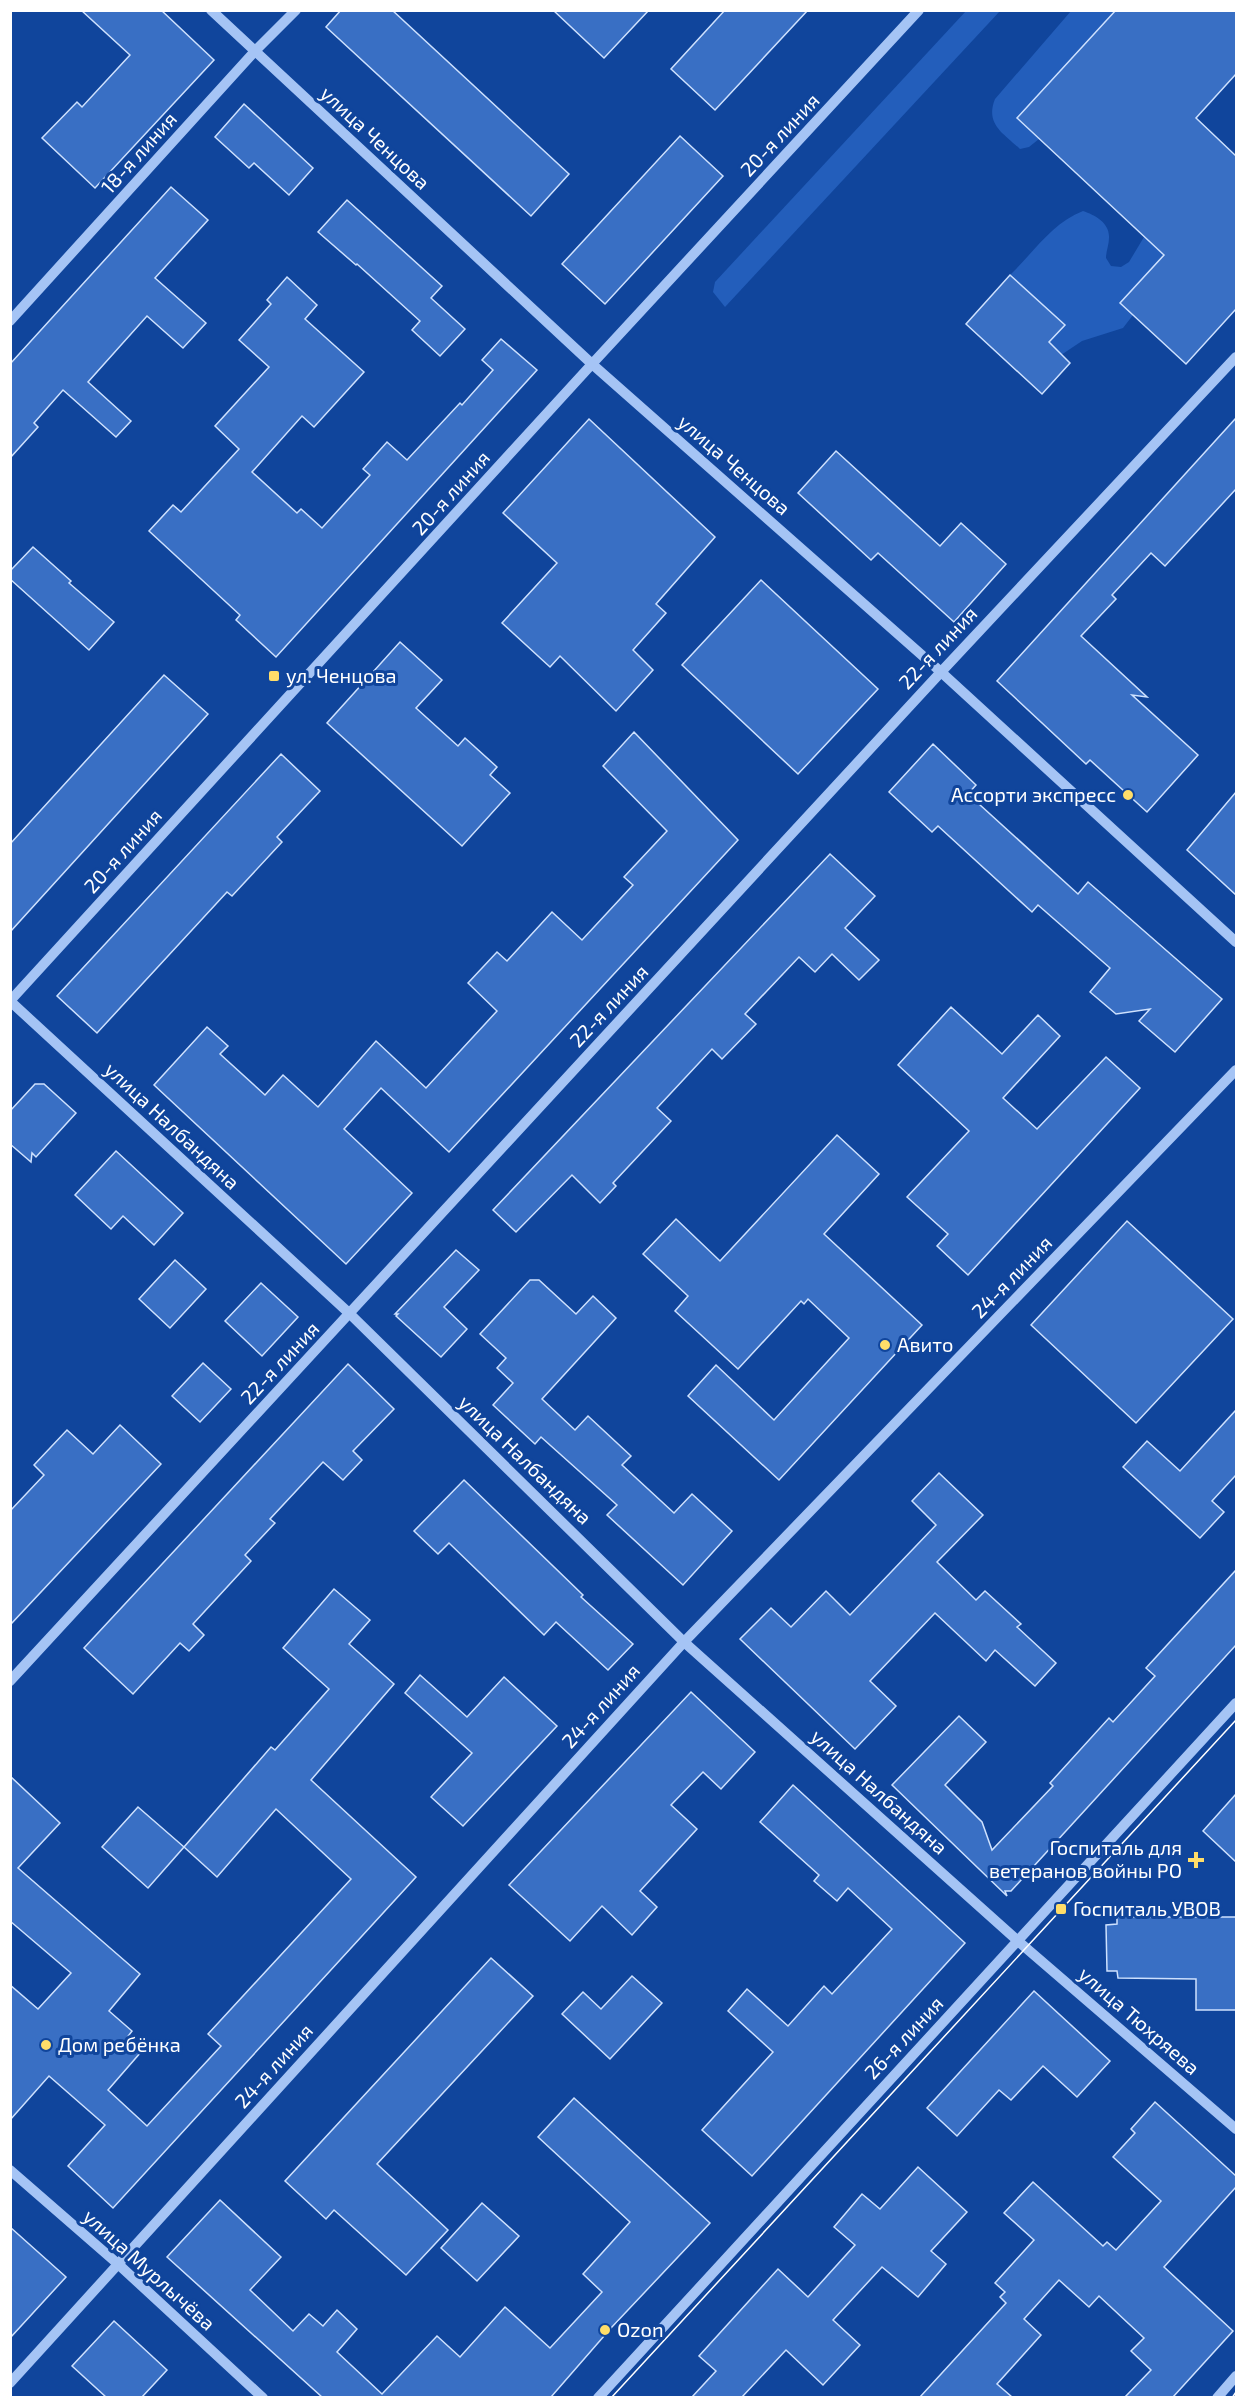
<svg xmlns="http://www.w3.org/2000/svg" width="1247" height="2408" font-family="'Exo 2',sans-serif">
<rect width="100%" height="100%" fill="#10459c"/>
<!-- green -->
<g fill="#235ebb">
<path d="M 966,11 L 1000,11 L 725,307 L 713,292 L 715,282 Z"/>
<path d="M 1071,11 L 1116,11 L 1017,118 L 1039,139 L 1029,147 L 1020,149 C 1003,133 985,124 995,99 Z"/>
<path d="M 1083,211 C 1095,215 1110,223 1109,238 C 1109,245 1106,251 1106,258 L 1111,266 L 1121,267 L 1129,262 L 1144,237 L 1164,255 L 1120,303 L 1133,315 L 1123,328 L 1082,341 L 1061,355 L 1048,343 L 1064,325 L 1010,275 C 1034,252 1052,223 1083,211 Z"/>
</g>
<!-- building -->
<g fill="#396fc4" stroke="#cee1fe" stroke-width="1.5">
<path d="M 81,10 L 161,10 L 214,60 L 95,188 L 42,138 L 77,102 L 82,107 L 130,55 Z"/>
<path d="M 341,10 L 392,10 L 569,174 L 531,216 L 326,27 Z"/>
<path d="M 553,10 L 649,10 L 604,58 Z"/>
<path d="M 725,10 L 808,10 L 715,110 L 671,69 Z"/>
<path d="M 1116,10 L 1236,10 L 1236,74 L 1196,118 L 1236,156 L 1236,309 L 1186,364 L 1120,303 L 1164,255 L 1017,118 Z"/>
<path d="M 244,104 L 313,168 L 289,195 L 254,163 L 249,168 L 215,137 Z"/>
<path d="M 680,136 L 723,176 L 605,304 L 562,264 Z"/>
<path d="M 171,187 L 208,220 L 155,278 L 206,323 L 183,348 L 147,316 L 88,382 L 131,421 L 116,437 L 63,390 L 34,423 L 38,427 L 10,458 L 10,364 Z"/>
<path d="M 347,200 L 442,286 L 431,298 L 465,329 L 440,356 L 412,330 L 420,321 L 357,264 L 356,265 L 318,232 Z"/>
<path d="M 1010,275 L 1065,325 L 1049,342 L 1070,363 L 1042,394 L 966,324 Z"/>
<path d="M 287,277 L 317,305 L 305,319 L 364,372 L 314,427 L 302,416 L 252,472 L 297,513 L 301,509 L 322,528 L 370,475 L 363,469 L 387,442 L 407,460 L 460,403 L 462,405 L 493,370 L 482,360 L 501,339 L 537,370 L 276,657 L 236,620 L 240,615 L 149,531 L 173,505 L 181,512 L 239,449 L 215,426 L 269,367 L 239,340 L 271,304 L 267,300 Z"/>
<path d="M 1236,418 L 1236,489 L 1165,566 L 1151,553 L 1112,595 L 1116,599 L 1081,636 L 1147,697 L 1132,695 L 1198,755 L 1147,812 L 1090,760 L 1086,764 L 997,681 Z"/>
<path d="M 589,419 L 715,537 L 656,604 L 666,613 L 633,650 L 653,670 L 616,711 L 560,656 L 550,667 L 502,623 L 557,563 L 503,513 Z"/>
<path d="M 836,451 L 940,546 L 961,523 L 1006,564 L 954,622 L 878,553 L 871,560 L 798,493 Z"/>
<path d="M 33,547 L 71,581 L 69,583 L 114,622 L 89,650 L 10,579 L 10,571 Z"/>
<path d="M 761,580 L 878,689 L 798,774 L 682,665 Z"/>
<path d="M 400,642 L 442,680 L 416,708 L 458,746 L 465,738 L 497,767 L 490,775 L 510,793 L 462,846 L 327,723 Z"/>
<path d="M 164,675 L 208,714 L 10,932 L 10,844 Z"/>
<path d="M 634,732 L 738,840 L 449,1152 L 381,1088 L 344,1129 L 412,1193 L 346,1264 L 154,1085 L 207,1027 L 228,1046 L 220,1054 L 265,1095 L 283,1075 L 318,1107 L 376,1041 L 426,1088 L 497,1011 L 468,983 L 497,952 L 507,961 L 552,912 L 582,940 L 633,885 L 624,877 L 667,831 L 603,766 Z"/>
<path d="M 933,744 L 976,785 L 968,794 L 1078,894 L 1088,882 L 1222,999 L 1175,1052 L 1139,1021 L 1150,1009 L 1116,1014 L 1090,992 L 1110,968 L 1038,905 L 1032,912 L 938,826 L 932,832 L 889,792 Z"/>
<path d="M 281,754 L 320,791 L 277,837 L 282,842 L 232,896 L 227,892 L 97,1033 L 57,996 Z"/>
<path d="M 1236,792 L 1236,895 L 1187,850 Z"/>
<path d="M 830,854 L 875,896 L 845,928 L 879,960 L 859,980 L 832,954 L 815,972 L 799,957 L 745,1014 L 756,1024 L 722,1059 L 712,1049 L 657,1108 L 671,1121 L 613,1183 L 616,1186 L 600,1203 L 572,1175 L 516,1232 L 493,1210 Z"/>
<path d="M 951,1007 L 1002,1054 L 1038,1015 L 1060,1036 L 1003,1098 L 1037,1129 L 1106,1057 L 1140,1088 L 968,1275 L 937,1246 L 948,1234 L 907,1197 L 969,1131 L 898,1065 Z"/>
<path d="M 35,1084 L 44,1084 L 76,1113 L 36,1157 L 32,1153 L 31,1162 L 10,1144 L 10,1111 Z"/>
<path d="M 837,1135 L 879,1174 L 824,1234 L 922,1325 L 779,1480 L 688,1396 L 716,1365 L 774,1420 L 849,1338 L 808,1299 L 804,1304 L 801,1301 L 738,1369 L 675,1311 L 688,1296 L 643,1254 L 676,1219 L 720,1261 Z"/>
<path d="M 116,1151 L 183,1213 L 154,1245 L 123,1216 L 111,1229 L 75,1195 Z"/>
<path d="M 1127,1221 L 1233,1319 L 1136,1423 L 1031,1325 Z"/>
<path d="M 456,1250 L 479,1270 L 444,1307 L 467,1329 L 441,1357 L 396,1316 L 398,1314 L 395,1314 Z"/>
<path d="M 175,1260 L 206,1289 L 170,1328 L 139,1299 Z"/>
<path d="M 530,1280 L 539,1280 L 576,1314 L 593,1296 L 616,1318 L 542,1399 L 575,1430 L 588,1416 L 631,1456 L 622,1465 L 674,1513 L 692,1494 L 732,1531 L 683,1585 L 607,1515 L 617,1505 L 541,1437 L 535,1444 L 493,1405 L 513,1383 L 497,1368 L 506,1358 L 480,1334 Z"/>
<path d="M 261,1283 L 298,1317 L 262,1356 L 225,1321 Z"/>
<path d="M 203,1363 L 231,1389 L 200,1422 L 172,1396 Z"/>
<path d="M 348,1364 L 394,1409 L 353,1451 L 362,1460 L 343,1480 L 323,1462 L 270,1519 L 275,1523 L 245,1555 L 251,1561 L 193,1624 L 204,1635 L 189,1651 L 180,1643 L 133,1694 L 84,1648 Z"/>
<path d="M 1236,1410 L 1236,1475 L 1212,1501 L 1224,1512 L 1200,1538 L 1123,1467 L 1147,1441 L 1180,1471 Z"/>
<path d="M 120,1425 L 161,1464 L 10,1625 L 10,1511 L 44,1475 L 34,1465 L 67,1430 L 93,1454 Z"/>
<path d="M 939,1473 L 983,1515 L 937,1562 L 976,1600 L 985,1591 L 1021,1624 L 1017,1627 L 1056,1663 L 1035,1686 L 995,1650 L 986,1661 L 935,1613 L 870,1681 L 896,1706 L 855,1749 L 740,1639 L 771,1608 L 791,1627 L 826,1591 L 850,1615 L 936,1525 L 912,1501 Z"/>
<path d="M 464,1480 L 583,1595 L 581,1597 L 633,1644 L 608,1670 L 556,1622 L 544,1635 L 449,1543 L 438,1554 L 414,1531 Z"/>
<path d="M 1236,1570 L 1236,1645 L 1011,1891 L 1005,1891 L 1007,1896 L 892,1785 L 959,1716 L 986,1742 L 945,1785 L 982,1822 L 992,1850 L 1053,1786 L 1050,1783 L 1109,1718 L 1113,1722 L 1155,1676 L 1146,1668 Z"/>
<path d="M 334,1589 L 370,1620 L 349,1644 L 394,1684 L 311,1780 L 416,1877 L 113,2208 L 68,2166 L 105,2125 L 49,2076 L 10,2120 L 10,1985 L 38,2009 L 71,1973 L 10,1921 L 10,1776 L 60,1823 L 18,1868 L 140,1974 L 109,2011 L 132,2031 L 126,2039 L 141,2052 L 108,2090 L 147,2126 L 221,2046 L 208,2034 L 351,1879 L 276,1809 L 217,1877 L 184,1847 L 271,1747 L 275,1750 L 329,1689 L 283,1648 Z"/>
<path d="M 420,1675 L 467,1717 L 504,1677 L 557,1726 L 463,1826 L 431,1797 L 472,1753 L 405,1693 Z"/>
<path d="M 691,1692 L 755,1752 L 721,1789 L 703,1772 L 671,1805 L 697,1829 L 640,1891 L 657,1907 L 632,1935 L 602,1906 L 570,1941 L 509,1885 Z"/>
<path d="M 793,1785 L 965,1943 L 752,2176 L 702,2130 L 773,2052 L 728,2011 L 747,1989 L 788,2026 L 824,1986 L 832,1994 L 892,1929 L 848,1888 L 837,1901 L 814,1881 L 819,1875 L 760,1822 Z"/>
<path d="M 1236,1794 L 1236,1862 L 1203,1831 Z"/>
<path d="M 138,1807 L 184,1847 L 148,1888 L 102,1847 Z"/>
<path d="M 1117,1917 L 1236,1917 L 1236,2010 L 1196,2010 L 1196,1979 L 1118,1978 L 1117,1971 L 1107,1971 L 1106,1925 L 1117,1924 Z"/>
<path d="M 491,1958 L 533,1996 L 377,2164 L 448,2230 L 406,2275 L 334,2210 L 326,2219 L 285,2181 Z"/>
<path d="M 632,1976 L 662,2003 L 610,2059 L 562,2014 L 583,1992 L 601,2009 Z"/>
<path d="M 1034,1991 L 1110,2061 L 1077,2097 L 1043,2066 L 1011,2100 L 999,2090 L 957,2136 L 927,2108 Z"/>
<path d="M 574,2098 L 710,2223 L 611,2328 L 551,2397 L 322,2397 L 167,2257 L 220,2200 L 281,2257 L 250,2290 L 293,2331 L 309,2314 L 323,2326 L 337,2310 L 357,2329 L 337,2352 L 382,2394 L 437,2336 L 460,2357 L 505,2307 L 550,2348 L 602,2292 L 583,2274 L 630,2222 L 538,2137 Z"/>
<path d="M 1155,2102 L 1236,2176 L 1236,2187 L 1164,2267 L 1233,2331 L 1173,2397 L 1125,2397 L 1151,2370 L 1131,2351 L 1144,2338 L 1099,2296 L 1089,2307 L 1059,2280 L 1024,2319 L 1041,2335 L 997,2384 L 1012,2397 L 920,2397 L 1006,2303 L 1000,2297 L 1005,2292 L 995,2283 L 1034,2240 L 1004,2213 L 1033,2182 L 1103,2246 L 1107,2242 L 1116,2250 L 1161,2201 L 1113,2157 L 1135,2133 L 1131,2129 Z"/>
<path d="M 918,2167 L 967,2212 L 931,2251 L 946,2264 L 918,2297 L 882,2267 L 833,2320 L 860,2345 L 823,2385 L 786,2350 L 742,2397 L 692,2397 L 716,2371 L 699,2356 L 778,2269 L 808,2297 L 855,2245 L 834,2227 L 862,2194 L 880,2209 Z"/>
<path d="M 482,2203 L 519,2236 L 477,2281 L 441,2248 Z"/>
<path d="M 10,2227 L 66,2277 L 10,2338 Z"/>
<path d="M 114,2321 L 167,2370 L 142,2397 L 106,2397 L 72,2366 Z"/>
</g>
<g fill="none" stroke-linecap="round" stroke-linejoin="round">
<!-- minor -->
<g stroke="#a5c4f5" stroke-width="10">
<path d="M 211,10 L 592,364 L 941,672 L 1236,942"/>
<path d="M 10,321 L 255,51 L 296,10"/>
<path d="M 10,1001 L 350,1314 L 684,1642 L 1018,1941 L 1236,2129"/>
<path d="M 10,1001 L 592,364 L 919,10"/>
<path d="M 10,1681 L 941,672 L 1236,357"/>
<path d="M 10,2170 L 118,2264 L 263,2398"/>
<path d="M 10,2383 L 684,1642 L 1236,1070"/>
<path d="M 598,2398 L 1236,1703"/>
<path d="M 1217,2398 L 1236,2376"/>
</g>
<!-- tram -->
<g stroke="#fff" stroke-width="1.5">
<path d="M 611,2398 L 1236,1720"/>
<path d="M 1232,2398 L 1236,2392"/>
</g>
</g>
<!-- markers -->
<g fill="#ffdd69" stroke="#10459c" stroke-width="2">
<rect x="268" y="670" width="12" height="12" rx="3"/>
<circle cx="1128" cy="795" r="6"/>
<circle cx="885" cy="1345" r="6"/>
<path d="M1193 1851h6v6h6v6h-6v6h-6v-6h-6v-6h6z"/>
<rect x="1055" y="1903" width="12" height="12" rx="3"/>
<circle cx="46" cy="2045" r="6"/>
<circle cx="605" cy="2330" r="6"/>
</g>
<g text-anchor="middle" stroke-width="6" stroke-linejoin="round" paint-order="stroke">
<!-- street labels -->
<g font-size="20" fill="#fff" stroke="#10459c">
<text transform="translate(780 135) rotate(-47)" y="7">20-я линия</text>
<text transform="translate(375 138) rotate(43)" y="7">улица Ченцова</text>
<text transform="translate(139 153) rotate(-48)" y="7">18-я линия</text>
<text transform="translate(734 465) rotate(41)" y="7">улица Ченцова</text>
<text transform="translate(451 493) rotate(-48)" y="7">20-я линия</text>
<text transform="translate(938 648) rotate(-47)" y="7">22-я линия</text>
<text transform="translate(123 851) rotate(-48)" y="7">20-я линия</text>
<text transform="translate(609 1006) rotate(-47)" y="7">22-я линия</text>
<text transform="translate(172 1126) rotate(43)" y="7">улица Налбандяна</text>
<text transform="translate(1012 1277) rotate(-46)" y="7">24-я линия</text>
<text transform="translate(280 1363) rotate(-47)" y="7">22-я линия</text>
<text transform="translate(525 1460) rotate(44)" y="7">улица Налбандяна</text>
<text transform="translate(601 1706) rotate(-48)" y="7">24-я линия</text>
<text transform="translate(879 1792) rotate(42)" y="7">улица Налбандяна</text>
<text transform="translate(1139 2021) rotate(41)" y="7">улица Тюхряева</text>
<text transform="translate(904 2038) rotate(-47)" y="7">26-я линия</text>
<text transform="translate(274 2066) rotate(-48)" y="7">24-я линия</text>
<text transform="translate(149 2270) rotate(42)" y="7">улица Мурлычёва</text>
</g>
<!-- poi labels -->
<g font-size="20" fill="#fff" stroke="#10459c" text-anchor="start">
<text x="286" y="683">ул. Ченцова</text>
<text x="1116" y="802" text-anchor="end">Ассорти экспресс</text>
<text x="897" y="1352">Авито</text>
<text x="1182" y="1855" text-anchor="end">Госпиталь для<tspan x="1182" dy="23">ветеранов войны РО</tspan></text>
<text x="1073" y="1916">Госпиталь УВОВ</text>
<text x="58" y="2052">Дом ребёнка</text>
<text x="617" y="2337">Ozon</text>
</g>
</g>
<!-- border -->
<rect width="1247" height="2408" fill="none" stroke="#ffffff" stroke-width="24"/>
</svg>
